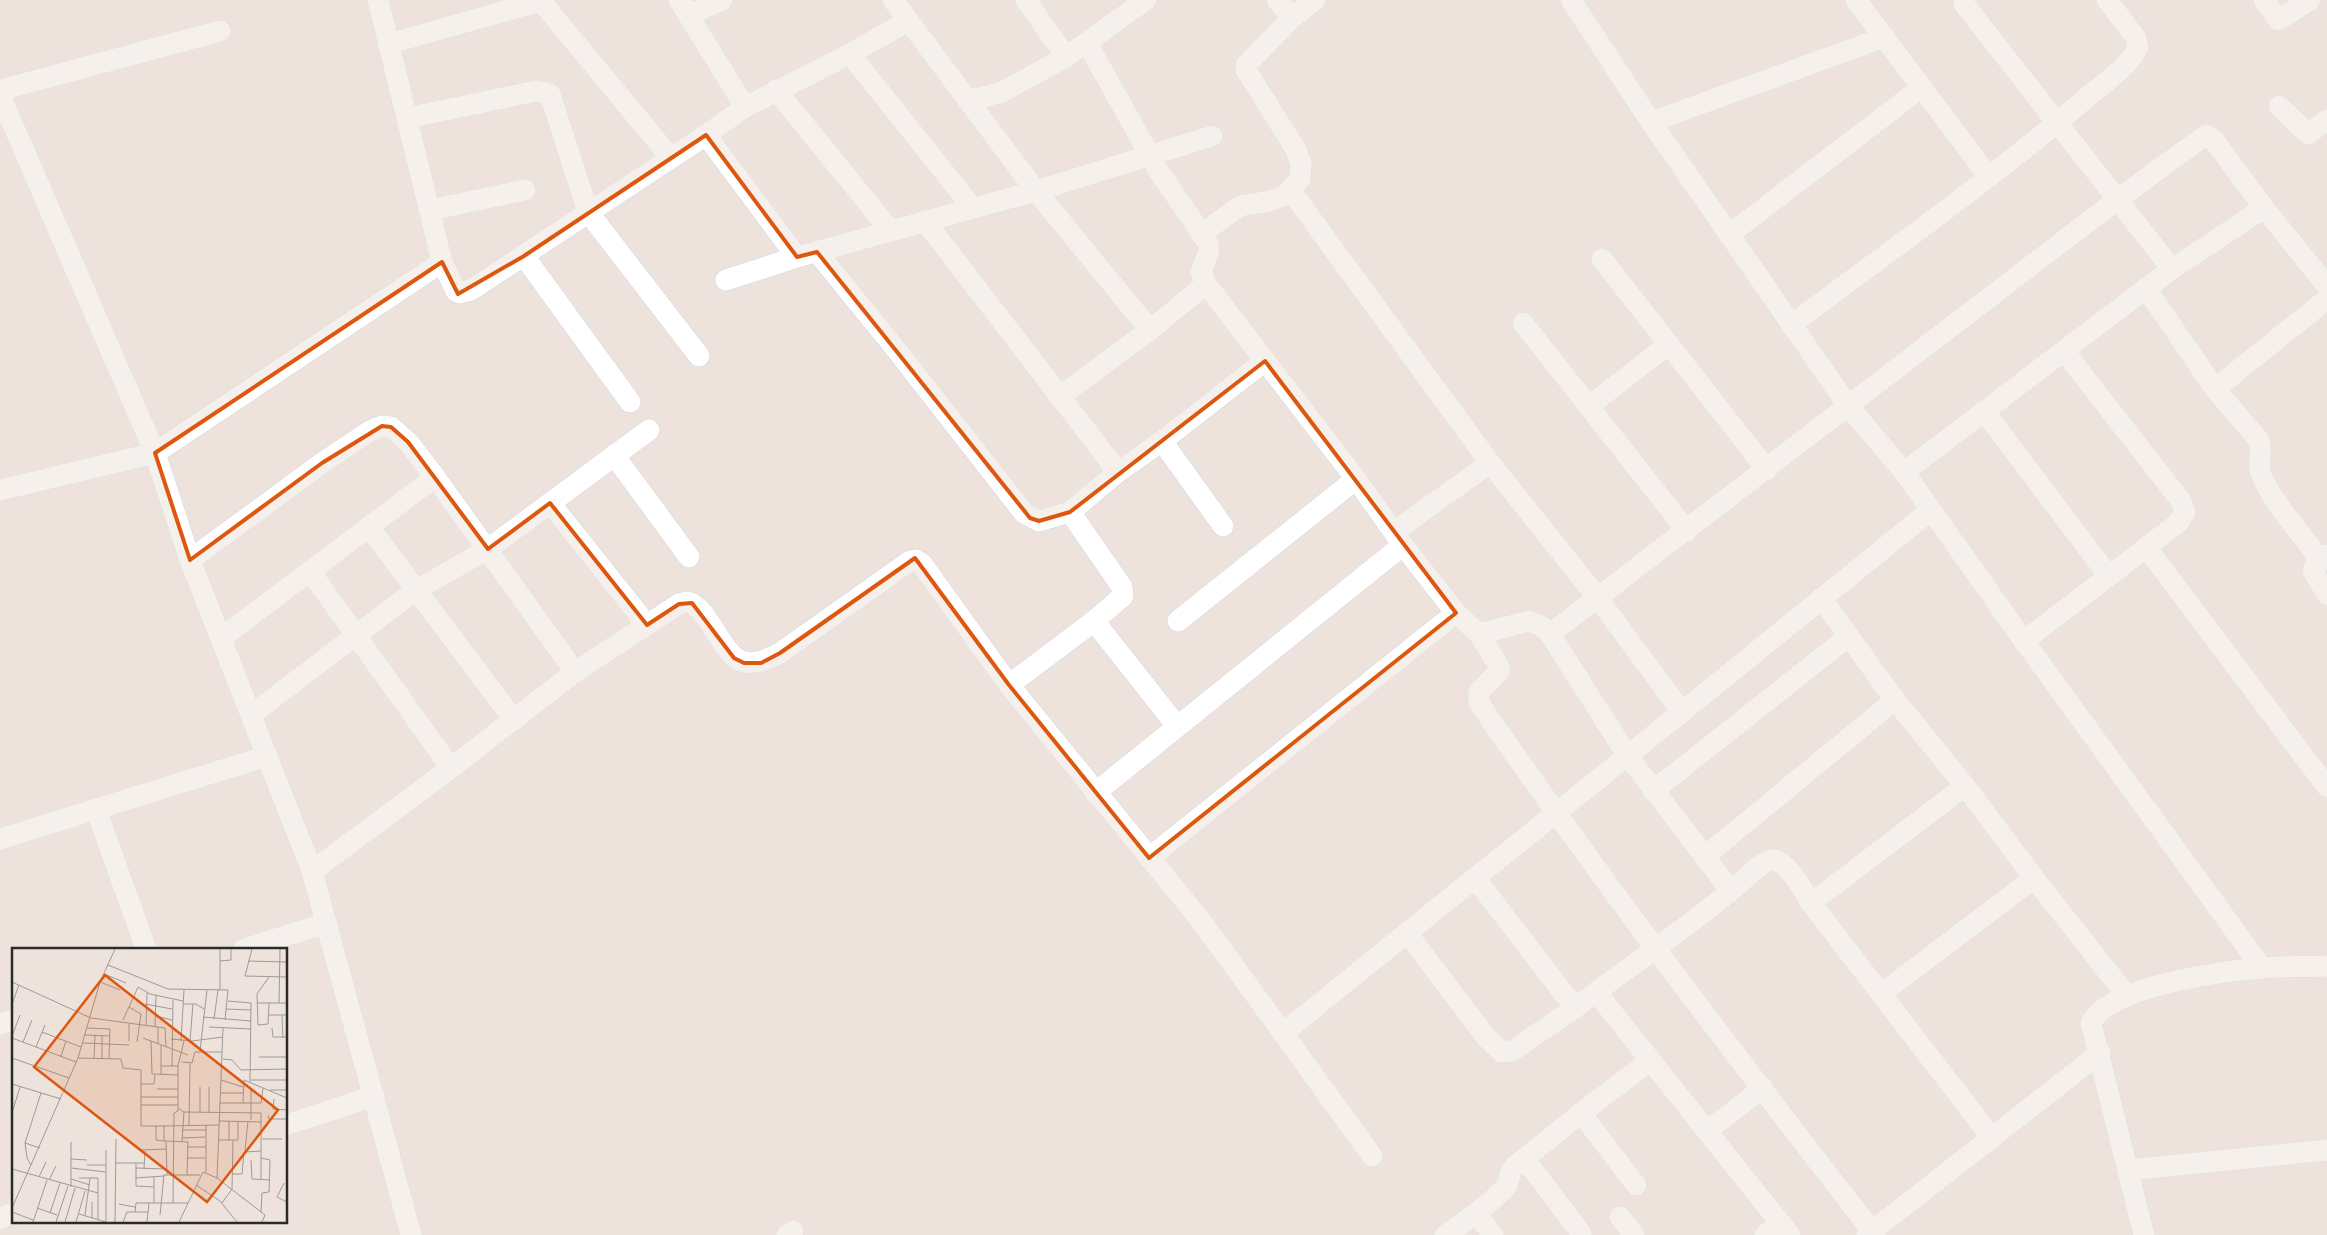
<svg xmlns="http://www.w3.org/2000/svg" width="2327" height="1235" font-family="'Titillium Web',sans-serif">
<rect width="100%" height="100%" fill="#ede3dc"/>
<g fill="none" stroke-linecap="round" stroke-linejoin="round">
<defs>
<g id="minor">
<path d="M 378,0 L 442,262"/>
<path d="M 540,0 L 671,158"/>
<path d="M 679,0 L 745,107"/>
<path d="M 893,0 L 1036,191 L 1150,330"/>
<path d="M 1026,0 L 1066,57"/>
<path d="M 1277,0 L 1292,18"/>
<path d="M 1571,0 L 1651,122 L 1849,407 L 1904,472 L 2024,641 L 2262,968"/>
<path d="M 1856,0 L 1989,177"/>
<path d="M 2264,0 L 2278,20 L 2310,0"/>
<path d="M 1964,4 L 2172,269"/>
<path d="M 689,15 L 722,0"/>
<path d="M 1087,43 L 1158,170 L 1208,243 L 1209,251 L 1201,272 L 1206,284 L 1356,479 L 1403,545 L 1456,613 L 1479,634 L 1499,666 L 1499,671 L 1479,692 L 1479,703 C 1604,885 1739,1060 1875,1235"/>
<path d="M 388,44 L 541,1"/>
<path d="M 850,54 L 908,21"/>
<path d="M 0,90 L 220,31"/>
<path d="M 776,90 L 890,230"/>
<path d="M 0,95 L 155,453 L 190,560 L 312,871 L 411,1235"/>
<path d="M 968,101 L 1002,92 L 1066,57 L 1146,0"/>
<path d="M 2279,106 L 2308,134 L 2327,120"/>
<path d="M 407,118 L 536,91 L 550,94 L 588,212 L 699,356"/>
<path d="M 1651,122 L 1885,37"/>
<path d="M 706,135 L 797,257"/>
<path d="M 1291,191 L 1490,463 L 1597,597 L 1682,712"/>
<path d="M 430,210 L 525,190"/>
<path d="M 925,221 L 1118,472"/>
<path d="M 1201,234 L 1240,206 L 1270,201 L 1287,194 L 1300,179 L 1301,163 L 1295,148 L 1246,70 L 1246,65 L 1292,18 L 1315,0"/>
<path d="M 1730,234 L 1922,87"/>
<path d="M 817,252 L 895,348 L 1024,513 L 1039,521 L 1070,512 L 1118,472 L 1162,441 L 1265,361"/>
<path d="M 524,256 L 630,402"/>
<path d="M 1602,259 L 1767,470"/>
<path d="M 726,280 L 797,257 L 1036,191 L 1212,136"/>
<path d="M 2146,288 L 2215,389 L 2259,440 C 2263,452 2257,463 2261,474 C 2270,499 2304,537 2320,560"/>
<path d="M 1523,323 L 1687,531"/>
<path d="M 1791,325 C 1887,253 1986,183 2078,105 C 2096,89 2127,69 2138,48 L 2136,38 L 2107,0"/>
<path d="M 2215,389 L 2327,299"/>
<path d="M 1059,397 L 1150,330 L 1206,284"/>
<path d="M 1589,406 L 1669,344"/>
<path d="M 1984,411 L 2108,575"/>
<path d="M 1162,441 L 1223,526"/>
<path d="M 614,455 L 689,557"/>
<path d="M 1904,472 L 2172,269 L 2264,208"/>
<path d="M 0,490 L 155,453 L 442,262 L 456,291 L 459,293 L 471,290 L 706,135 L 745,107 L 850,54 L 972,207"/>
<path d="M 550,503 L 647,625"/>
<path d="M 369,527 L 514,720"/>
<path d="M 1395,531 L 1490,463"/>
<path d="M 2146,547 L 2327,787"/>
<path d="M 2327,555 L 2315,566 L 2313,571 L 2327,594"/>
<path d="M 190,560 L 322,463 L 370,431 L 382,426 L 391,427 L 408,442 L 435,477 L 575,672"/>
<path d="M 310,571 L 451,768"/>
<path d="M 1821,598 L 1895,700 L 1965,786 L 2034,878 L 2127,996"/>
<path d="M 1094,621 L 1177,726"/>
<path d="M 1178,621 L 1356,479"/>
<path d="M 1479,634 L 1529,621 L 1541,626 L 1550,634 L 2118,199 L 2206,135 L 2213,139 L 2264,208 L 2327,286"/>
<path d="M 1550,634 L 1627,755 L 1731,891"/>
<path d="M 221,638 L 435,477"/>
<path d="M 2024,641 L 2178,523 L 2185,512 L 2181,501 L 2064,351"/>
<path d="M 1009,685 L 1094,621 L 1123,596 L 1122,587 L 1070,512"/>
<path d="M 251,715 L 416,590 L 488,549 L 649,430"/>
<path d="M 1653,791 L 1849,636"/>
<path d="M 1095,793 L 1403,545"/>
<path d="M 96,809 L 146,949"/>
<path d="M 0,839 L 267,756"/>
<path d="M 1704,857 L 1895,700"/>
<path d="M 1149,858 L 1456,613"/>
<path d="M 312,871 L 451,768 L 575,672 L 679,604 L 687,602 C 696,604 702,611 707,619 C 731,653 735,677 780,653 L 910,561 L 916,560 L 922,564 L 1009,685 L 1198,917 L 1283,1033 L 1475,878 L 1575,1008 C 1627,968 1682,932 1733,889 C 1742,882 1761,861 1772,860 C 1786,858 1804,892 1811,903 L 1992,1138"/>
<path d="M 1475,878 L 1682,712 L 1931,510"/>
<path d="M 1811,903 L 1965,786"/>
<path d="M 1407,933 L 1486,1037 L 1502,1052 L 1512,1051 L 1575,1008"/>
<path d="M 244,949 L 326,923"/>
<path d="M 1596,992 L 1790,1235"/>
<path d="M 1881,994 L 2034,878"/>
<path d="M 0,1024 L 14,1020"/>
<path d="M 1283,1033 L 1372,1156"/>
<path d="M 1581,1113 L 1636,1185"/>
<path d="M 286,1125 L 374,1096"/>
<path d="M 1707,1131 L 1763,1088"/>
<path d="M 1524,1158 L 1581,1233"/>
<path d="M 2128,1170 L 2327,1150"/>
<path d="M 1477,1214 L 1493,1235"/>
<path d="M 1620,1217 L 1634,1235"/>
<path d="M 0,1218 L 14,1213"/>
<path d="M 787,1235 L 793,1231"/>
<path d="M 1445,1235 C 1467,1221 1487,1206 1505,1188 C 1511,1182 1507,1173 1514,1167 L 1581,1113 L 1650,1061"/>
<path d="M 1765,1235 L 1781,1223"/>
<path d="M 1867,1235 L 2100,1053"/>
<path d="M 2144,1235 L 2091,1023 C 2108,986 2224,971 2262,968 C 2283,966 2305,967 2327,966"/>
</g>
</defs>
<!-- minor casing -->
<use href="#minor" stroke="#d1d7e3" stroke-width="22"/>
<!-- minor -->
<use href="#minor" stroke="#fff" stroke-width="21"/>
</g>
<!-- marked area -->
<path d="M0 0H2327V1235H0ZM 706,135 L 797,257 L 817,252 L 1030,518 L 1039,521 L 1070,512 L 1265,361 L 1456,613 L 1149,858 L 1009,685 L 915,558 L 780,653 L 761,663 L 744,663 L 734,658 L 692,603 L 679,604 L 647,625 L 550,503 L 488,549 L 408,442 L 391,427 L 382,426 L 322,463 L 190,560 L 155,453 L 442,262 L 458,294 L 524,256 Z" fill="#ede3dc" fill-opacity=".55" fill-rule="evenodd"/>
<path fill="none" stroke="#de570e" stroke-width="4" stroke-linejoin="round" d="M 706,135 L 797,257 L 817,252 L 1030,518 L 1039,521 L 1070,512 L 1265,361 L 1456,613 L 1149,858 L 1009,685 L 915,558 L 780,653 L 761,663 L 744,663 L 734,658 L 692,603 L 679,604 L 647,625 L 550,503 L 488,549 L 408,442 L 391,427 L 382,426 L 322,463 L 190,560 L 155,453 L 442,262 L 458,294 L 524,256 Z"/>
<!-- overview -->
<g transform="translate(12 948)">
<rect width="275" height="275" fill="#ede3dc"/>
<path fill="none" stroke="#9f9995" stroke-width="1" d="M 240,1 L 233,28 L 275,29M 208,13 L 219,12 L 219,1M 236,13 L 275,14M 96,17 L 156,41 L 216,42 L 213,72M 92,26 L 114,35M 0,34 L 79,70 L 153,80 L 154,99M 88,34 L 108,42M 208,42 L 208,1M 216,53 L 239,55 L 238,134M 245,55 L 275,55M 257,55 L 256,76 L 246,77 L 245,46 L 257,29M 267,55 L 268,1M 0,56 L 7,37M 133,56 L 160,61M 171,56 L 184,56 L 192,61M 117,59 L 129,66 L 125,94M 214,61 L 239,62M 257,67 L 275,67M 270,67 L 271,90M 144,68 L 160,72M 191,69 L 239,73M 202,71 L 206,42M 111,72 L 126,39 L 138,46 L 171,53M 134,78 L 135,45M 143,78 L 144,47M 146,79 L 146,96M 197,79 L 239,81M 75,80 L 98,81 L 97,110M 260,80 L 261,89 L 275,89M 30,84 L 69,99M 73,87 L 98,88M 0,88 L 8,67M 0,90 L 64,114M 131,90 L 176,107M 159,91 L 180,93 L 211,89M 117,93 L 117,76M 139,93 L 140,126 L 166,127M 169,93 L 172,42M 178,93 L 181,56M 11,94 L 20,72M 71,95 L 117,97M 24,99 L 33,77M 188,103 L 195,42M 49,108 L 54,93M 247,109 L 275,109M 0,110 L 57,130M 66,110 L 109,111 L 111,120 L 129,122 L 129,178 L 152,178 L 152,193 L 154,193 L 155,227 L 152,227 L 148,267M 82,110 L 83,87M 90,110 L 90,87M 211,111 L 220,112 L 229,122 L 275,121M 170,114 L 180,115 L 183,104 L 210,104M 149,118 L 166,118M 160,118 L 161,52M 149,127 L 149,97M 209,132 L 231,139M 239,132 L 275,132M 0,136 L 49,151M 129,136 L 142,136 L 143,127M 188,139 L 188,164M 197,139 L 197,164M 145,141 L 166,141M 239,141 L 239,172M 258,142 L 275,142M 208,145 L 231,145M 129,149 L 166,149M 262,151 L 261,161 L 275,162M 208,155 L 249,155 L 251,140M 231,155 L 232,132 L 275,150M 129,157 L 166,157M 166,160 L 172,164 L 249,165 L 249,232M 0,165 L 8,139M 256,167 L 257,171 L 275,171M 207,173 L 250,174M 177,177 L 178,116M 144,178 L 144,192 L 152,193M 152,178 L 207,177M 170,182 L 194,182M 170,190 L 193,189M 250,191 L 270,191M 207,192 L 226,192 L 226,173M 217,192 L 217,173M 154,193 L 176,194 L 175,227M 59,194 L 59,239M 170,194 L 172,164M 13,195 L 28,200M 175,199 L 194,199M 94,202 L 94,274M 129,202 L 154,201M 233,203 L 236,173M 175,210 L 193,210M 59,211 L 75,212M 239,212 L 240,231 L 258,232M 104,215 L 132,215M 124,215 L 124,238 L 142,239M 19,217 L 15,210 L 13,195 L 29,145M 75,217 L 94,217M 59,220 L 94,224M 124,220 L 155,221M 0,221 L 86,245M 132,221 L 133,203M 194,224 L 194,177M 220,226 L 230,226 L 232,204 L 249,203M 155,227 L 188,227M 27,229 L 34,214M 142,229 L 142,255M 67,230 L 86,230 L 86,272M 123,230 L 152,228M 205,230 L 211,80M 59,231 L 78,237M 37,232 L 44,218M 272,235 L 265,249 L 275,254M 184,237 L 208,253 L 225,274M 161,255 L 162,165 L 166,163 L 166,118 L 172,93M 210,255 L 220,241 L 221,192M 107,256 L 123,259M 0,260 L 66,110 L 88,34 L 103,1M 25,260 L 45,267M 0,264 L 21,272M 123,264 L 124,255 L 176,255M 249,264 L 250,245 L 257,244 L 258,212 L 249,210M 38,265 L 48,235M 67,266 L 94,274M 73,267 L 78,230M 80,270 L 80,254M 21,274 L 35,232M 44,274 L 56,238M 53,274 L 63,240M 64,274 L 73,243M 103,274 L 104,191M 111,274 L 115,264 L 136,264M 135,274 L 137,255M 167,274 L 191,224 L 205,230 L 253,267 L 250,274"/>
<path fill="#de570e" fill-opacity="0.15" stroke="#de570e" stroke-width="2.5" d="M 93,27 L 266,162 L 195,254 L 22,119 Z"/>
<rect width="275" height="275" fill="none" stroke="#2a2a2a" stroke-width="2.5"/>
</g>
</svg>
